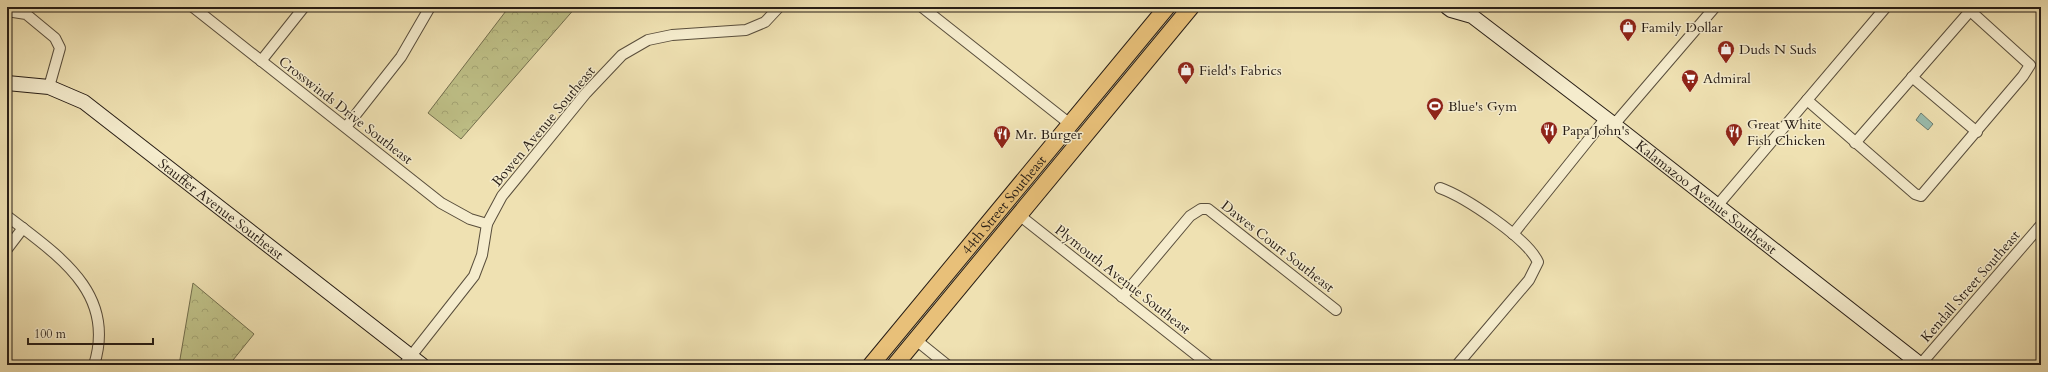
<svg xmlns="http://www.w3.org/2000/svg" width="2048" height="372" font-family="Cardo,serif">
<defs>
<pattern id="forest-crowns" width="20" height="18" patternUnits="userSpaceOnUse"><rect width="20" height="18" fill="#bfc188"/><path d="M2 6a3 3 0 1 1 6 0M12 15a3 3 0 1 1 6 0" fill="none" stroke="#a4a574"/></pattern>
</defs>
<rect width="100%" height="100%" fill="#efe1b2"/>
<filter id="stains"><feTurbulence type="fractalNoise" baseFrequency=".005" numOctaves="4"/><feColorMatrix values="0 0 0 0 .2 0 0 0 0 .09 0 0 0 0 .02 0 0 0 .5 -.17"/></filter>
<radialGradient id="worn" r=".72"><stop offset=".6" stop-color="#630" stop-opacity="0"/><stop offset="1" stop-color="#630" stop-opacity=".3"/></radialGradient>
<!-- forest -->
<g fill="url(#forest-crowns)" stroke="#736f4e">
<path d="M 509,7 L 576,7 L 461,139 L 428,113 Z"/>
<path d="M 193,283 L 254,334 L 229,365 L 179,365 Z"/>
</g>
<!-- water -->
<path fill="#9abdae" stroke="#6c7d71" d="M 1921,113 L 1933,124 L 1928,130 L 1916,120 Z"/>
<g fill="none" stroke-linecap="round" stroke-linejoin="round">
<defs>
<g id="street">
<path d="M 193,7 L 441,203 L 470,219 L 487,224"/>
<path d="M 922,7 L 1070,124"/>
<path d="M 7,11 L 26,14 L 55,38 L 60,48 L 49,87"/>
<path d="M 261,61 L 304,7"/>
<path d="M 1912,77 L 1977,132"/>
<path d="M 1807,100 L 1915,194 L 1921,196 L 2023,76 L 2030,65 L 1966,7"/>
<path d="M 1612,123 L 1618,120 L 1715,7"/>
<path d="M 346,127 L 401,57 L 430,7"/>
<path d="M 1855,143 L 1970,11"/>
<path d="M 1440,188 C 1465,197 1527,238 1538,262 L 1529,280 L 1457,365"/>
<path d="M 1717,206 L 1886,7"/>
<path d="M 1019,215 L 1209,365"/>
<path d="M 7,216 C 57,255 117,292 94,365"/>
<path d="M 1513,234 L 1606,118"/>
<path d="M 7,249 L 23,228"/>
<path d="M 1122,297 L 1190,216 L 1201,209 L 1208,209 L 1336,310"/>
<path d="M 916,340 L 947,365"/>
<path d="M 404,365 L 474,276 L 482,255 L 487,224 L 502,196 L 586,93 L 622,55 L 648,40 L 672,35 L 746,30 L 765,22 L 779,7"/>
<path d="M 1920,365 L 2041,225"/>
</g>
<g id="secondary">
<path id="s1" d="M 1447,7 L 1451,10 L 1472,16 L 1612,123 L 1921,365"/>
<path id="s2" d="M 7,83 L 49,87 L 84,102 L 422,365"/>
</g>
<g id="primary">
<path id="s3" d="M 871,365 L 1167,7"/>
<path d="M 895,365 L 1191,7"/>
</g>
</defs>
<!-- street casing -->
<use href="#street" stroke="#594e3c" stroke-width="12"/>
<!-- secondary casing -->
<use href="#secondary" stroke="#271d15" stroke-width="16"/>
<!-- primary casing -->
<use href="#primary" stroke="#271d15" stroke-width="18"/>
<!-- street -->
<use href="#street" stroke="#f5eccd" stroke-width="10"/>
<!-- secondary -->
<use href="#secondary" stroke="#f5eccd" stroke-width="14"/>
<!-- primary -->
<use href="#primary" stroke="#e8c079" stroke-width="16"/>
</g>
<!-- icons -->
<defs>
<symbol id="shop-pin" viewBox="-11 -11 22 30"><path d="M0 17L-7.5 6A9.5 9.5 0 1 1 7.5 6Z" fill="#8f2418" stroke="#f5eccd"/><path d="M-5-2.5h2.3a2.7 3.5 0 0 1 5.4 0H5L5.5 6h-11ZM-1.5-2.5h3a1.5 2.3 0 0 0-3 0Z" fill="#fff"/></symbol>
<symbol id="supermarket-pin" viewBox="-11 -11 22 30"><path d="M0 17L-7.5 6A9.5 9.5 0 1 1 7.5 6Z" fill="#8f2418" stroke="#f5eccd"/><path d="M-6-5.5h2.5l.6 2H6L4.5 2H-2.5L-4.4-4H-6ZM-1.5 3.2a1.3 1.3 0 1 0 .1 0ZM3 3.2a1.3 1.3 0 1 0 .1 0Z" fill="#fff"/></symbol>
<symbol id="stadium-pin" viewBox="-11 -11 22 30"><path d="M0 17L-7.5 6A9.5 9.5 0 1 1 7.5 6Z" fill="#8f2418" stroke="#f5eccd"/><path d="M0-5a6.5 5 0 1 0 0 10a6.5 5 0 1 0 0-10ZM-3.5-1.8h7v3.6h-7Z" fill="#fff"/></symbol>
<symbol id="restaurant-pin" viewBox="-11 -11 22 30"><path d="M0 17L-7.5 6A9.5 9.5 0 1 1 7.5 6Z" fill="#8f2418" stroke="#f5eccd"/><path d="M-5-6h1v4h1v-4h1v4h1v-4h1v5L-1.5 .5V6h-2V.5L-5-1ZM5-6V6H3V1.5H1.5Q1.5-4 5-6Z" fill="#fff"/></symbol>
</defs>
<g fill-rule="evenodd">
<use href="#shop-pin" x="1618" y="17" width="20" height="27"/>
<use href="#shop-pin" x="1716" y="39" width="20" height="27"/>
<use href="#shop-pin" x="1176" y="60" width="20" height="27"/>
<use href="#supermarket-pin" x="1680" y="68" width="20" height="27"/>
<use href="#stadium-pin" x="1425" y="96" width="20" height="27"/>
<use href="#restaurant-pin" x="1539" y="120" width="20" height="27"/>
<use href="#restaurant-pin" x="1724" y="122" width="20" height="27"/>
<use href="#restaurant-pin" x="992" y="124" width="20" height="27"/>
</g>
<g text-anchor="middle" stroke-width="3" stroke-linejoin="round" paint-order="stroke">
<!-- poi labels -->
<g font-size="14" fill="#271d15" stroke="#f5eccd" text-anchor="start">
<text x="1641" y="32">Family Dollar</text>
<text x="1739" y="54">Duds N Suds</text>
<text x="1199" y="75">Field's Fabrics</text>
<text x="1703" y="83">Admiral</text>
<text x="1448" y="111">Blue's Gym</text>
<text x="1747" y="129">Great White<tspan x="1747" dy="16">Fish Chicken</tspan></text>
<text x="1562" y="135">Papa John's</text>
<text x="1015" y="139">Mr. Burger</text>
</g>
<!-- street labels -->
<g font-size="14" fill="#271d15" stroke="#f5eccd">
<text transform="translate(346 110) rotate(38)" y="5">Crosswinds Drive Southeast</text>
<text transform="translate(543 126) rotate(-50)" y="5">Bowen Avenue Southeast</text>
<text dy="5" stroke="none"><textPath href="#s1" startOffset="323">Kalamazoo Avenue Southeast</textPath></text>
<text dy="5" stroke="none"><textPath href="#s3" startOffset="208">44th Street Southeast</textPath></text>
<text dy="5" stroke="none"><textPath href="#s2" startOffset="254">Stauffer Avenue Southeast</textPath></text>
<text transform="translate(1278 246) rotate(38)" y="5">Dawes Court Southeast</text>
<text transform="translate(1123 279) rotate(38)" y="5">Plymouth Avenue Southeast</text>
<text transform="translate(1970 286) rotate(-49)" y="5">Kendall Street Southeast</text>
</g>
</g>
<!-- margin -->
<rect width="2048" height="372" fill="none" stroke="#efe1b2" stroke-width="24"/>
<rect x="8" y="8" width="2032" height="356" fill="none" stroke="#271d15" stroke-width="2"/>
<rect x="12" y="12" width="2024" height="348" fill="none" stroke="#271d15"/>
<!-- scale -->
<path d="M28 338v6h125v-6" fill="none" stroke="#271d15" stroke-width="2"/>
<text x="34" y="338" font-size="12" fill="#271d15" stroke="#f5eccd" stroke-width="3" paint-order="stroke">100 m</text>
<rect width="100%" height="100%" filter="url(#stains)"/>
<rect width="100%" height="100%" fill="url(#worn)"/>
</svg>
